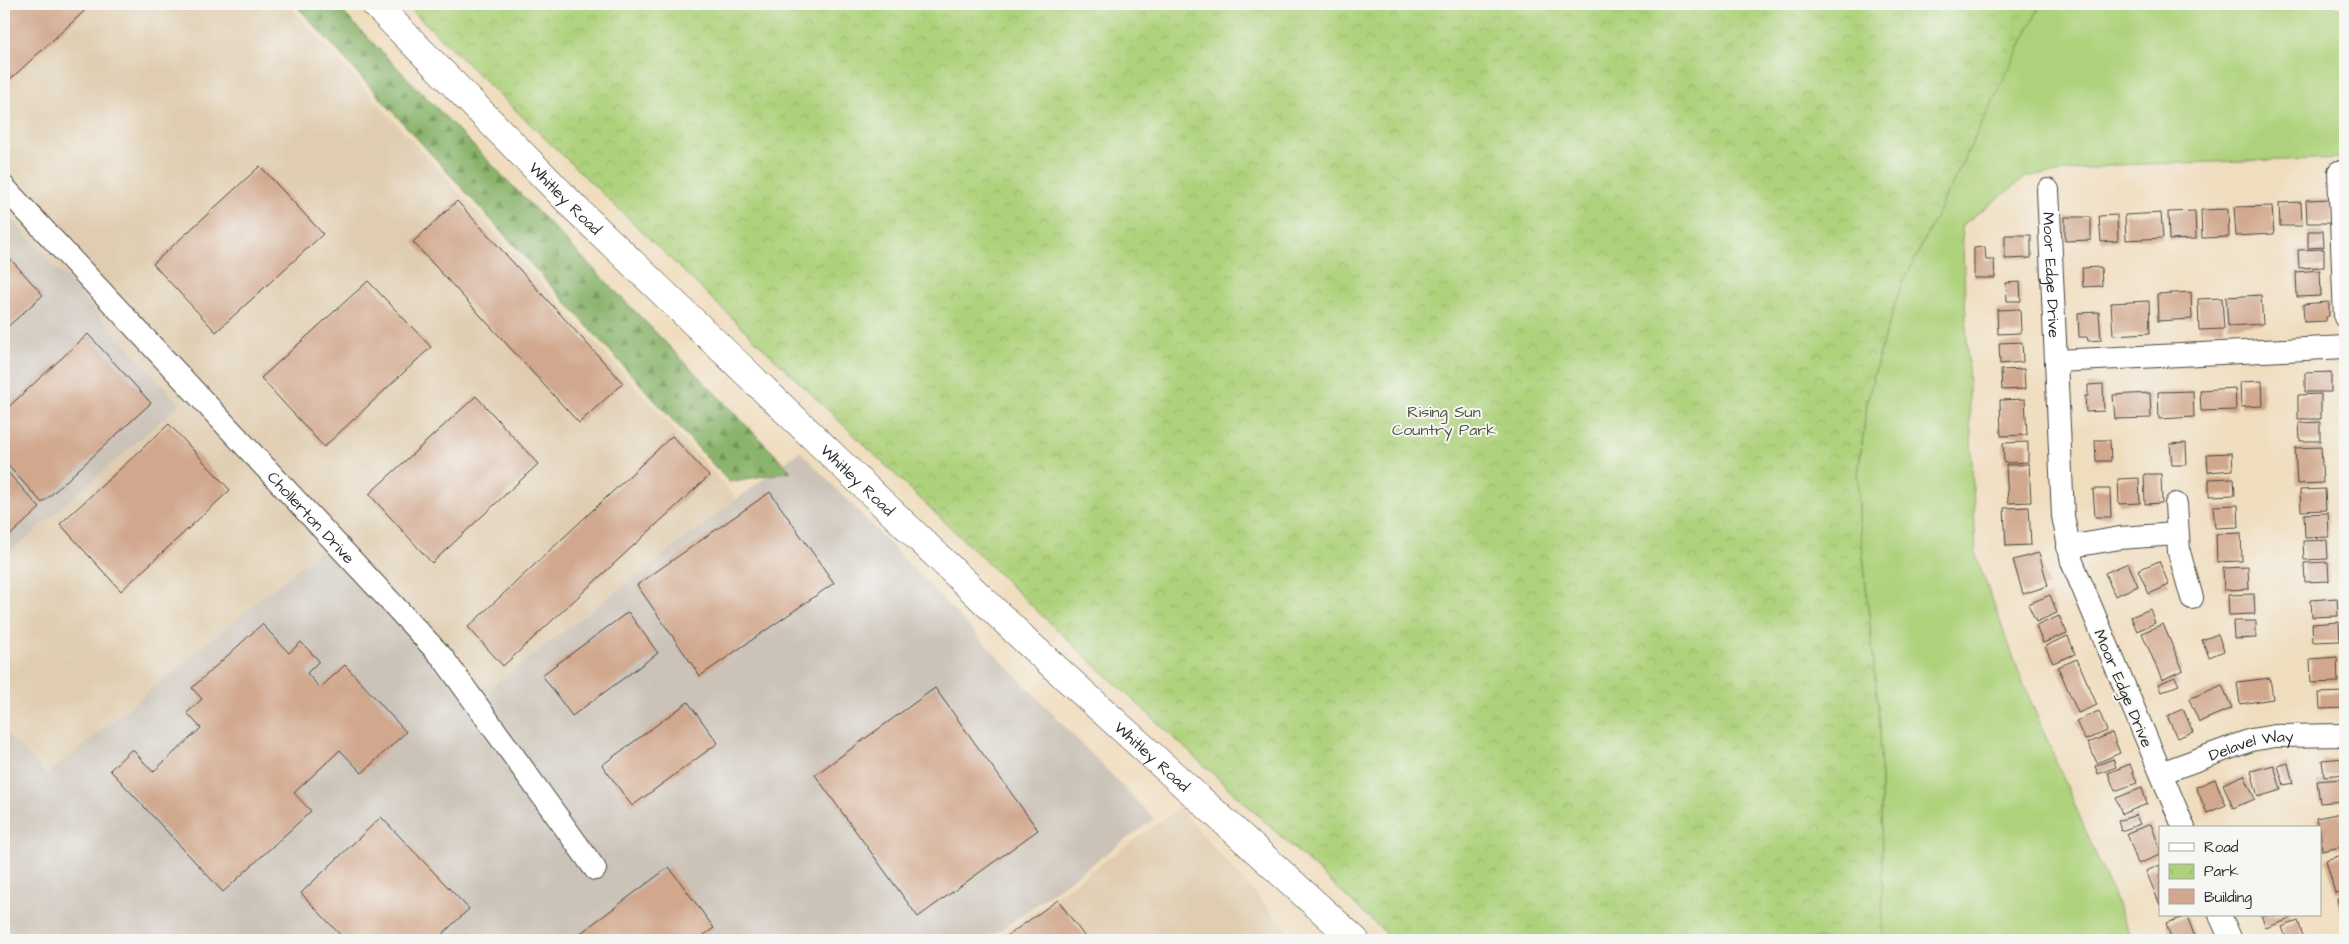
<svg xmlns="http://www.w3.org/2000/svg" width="2349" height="944" font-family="'Architects Daughter',sans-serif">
<defs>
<pattern id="forest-firs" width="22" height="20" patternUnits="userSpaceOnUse" patternTransform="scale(1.25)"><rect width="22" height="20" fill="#8ab46c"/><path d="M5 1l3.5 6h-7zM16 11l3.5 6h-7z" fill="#719359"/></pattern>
<pattern id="park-crowns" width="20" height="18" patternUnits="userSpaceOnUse" patternTransform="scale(1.25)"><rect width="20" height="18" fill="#aed27c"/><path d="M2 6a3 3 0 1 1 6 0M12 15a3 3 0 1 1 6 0" fill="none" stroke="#96b46b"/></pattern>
</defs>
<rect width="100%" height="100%" fill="#f6f6f2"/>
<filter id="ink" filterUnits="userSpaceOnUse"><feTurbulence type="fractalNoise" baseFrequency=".02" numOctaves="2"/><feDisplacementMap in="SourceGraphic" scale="10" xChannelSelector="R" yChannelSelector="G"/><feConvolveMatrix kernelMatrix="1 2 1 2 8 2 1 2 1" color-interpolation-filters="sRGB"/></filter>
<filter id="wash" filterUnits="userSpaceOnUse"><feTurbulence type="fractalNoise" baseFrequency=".0096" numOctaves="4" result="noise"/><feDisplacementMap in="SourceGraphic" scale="20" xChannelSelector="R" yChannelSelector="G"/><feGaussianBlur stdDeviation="1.12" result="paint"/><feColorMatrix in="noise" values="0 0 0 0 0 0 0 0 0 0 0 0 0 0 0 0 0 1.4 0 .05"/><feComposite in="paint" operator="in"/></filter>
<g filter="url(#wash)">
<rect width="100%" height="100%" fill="#f0ddbe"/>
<!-- built -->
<g fill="#e0cdb1">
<path d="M 4,4 L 288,4 L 737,499 L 488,689 L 320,550 L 47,775 L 4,731 L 4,558 L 180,404 L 4,211 Z"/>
<path d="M 1179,808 L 1296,940 L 994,940 Z"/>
</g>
<!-- industrial -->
<g fill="#cbc2b8">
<path d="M 4,211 L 180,404 L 4,558 Z"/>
<path d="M 800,451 L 1154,819 L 987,940 L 4,940 L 4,731 L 47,775 L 320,550 L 488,689 Z"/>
</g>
<!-- grass -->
<path fill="#aed27c" stroke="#6c7e54" d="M 2041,4 L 2326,4 L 2345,9 L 2345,158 L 2115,165 L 2026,177 L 1962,225 L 1976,556 L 2023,683 L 2132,940 L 1883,940 L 1880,728 L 1859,515 L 1858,474 L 1867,403 L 1882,344 L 1900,289 Z"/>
<!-- forest -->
<path fill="url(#forest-firs)" stroke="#5a704c" d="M 295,4 L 335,4 L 791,471 L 729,482 Z"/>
<!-- park -->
<path fill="url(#park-crowns)" stroke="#6c7e54" d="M 405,4 L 2041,4 L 1900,289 L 1882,344 L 1867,403 L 1858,474 L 1859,515 L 1880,728 L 1883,940 L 1393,940 L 1053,626 Z"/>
<g id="blocks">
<!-- building -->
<g fill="#d1a78d">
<path d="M 11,4 L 92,4 L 4,85 L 4,10 Z"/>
<path d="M 260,166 L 323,234 L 216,332 L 153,264 Z"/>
<path d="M 2332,199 L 2333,223 L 2307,223 L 2306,200 Z"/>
<path d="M 457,201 L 623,383 L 579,423 L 413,242 Z"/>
<path d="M 2301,202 L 2302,226 L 2280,226 L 2279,203 Z"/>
<path d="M 2272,206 L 2274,234 L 2236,236 L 2234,207 Z"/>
<path d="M 2228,209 L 2229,237 L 2202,238 L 2201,210 Z"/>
<path d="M 2195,211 L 2196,239 L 2169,240 L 2168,212 Z"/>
<path d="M 2161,213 L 2163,238 L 2126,240 L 2125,215 Z"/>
<path d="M 2117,215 L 2118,241 L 2101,242 L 2099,216 Z"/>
<path d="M 2065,217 L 2091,217 L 2091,240 L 2065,241 Z"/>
<path d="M 2308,231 L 2323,231 L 2324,247 L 2308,248 Z"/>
<path d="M 2005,235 L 2031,235 L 2031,258 L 2005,259 Z"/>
<path d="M 1985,247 L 1986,260 L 1994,260 L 1995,278 L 1974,278 L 1974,248 Z"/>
<path d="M 2324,249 L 2324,267 L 2299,268 L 2298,250 Z"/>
<path d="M 4,252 L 43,295 L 4,330 Z"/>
<path d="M 2101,267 L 2102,286 L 2083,287 L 2082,268 Z"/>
<path d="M 2320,270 L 2321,296 L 2297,297 L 2296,272 Z"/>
<path d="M 368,281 L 431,347 L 324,447 L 261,378 Z"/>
<path d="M 2020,282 L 2021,301 L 2007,301 L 2006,283 Z"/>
<path d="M 2191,292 L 2192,319 L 2158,321 L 2157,294 Z"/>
<path d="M 2261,295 L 2263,324 L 2228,326 L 2226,297 Z"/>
<path d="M 2222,298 L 2224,329 L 2199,330 L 2198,299 Z"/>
<path d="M 2149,301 L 2150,333 L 2113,335 L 2111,303 Z"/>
<path d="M 2329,302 L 2329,316 L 2326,317 L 2326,321 L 2304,322 L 2303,304 Z"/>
<path d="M 2020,309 L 2021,333 L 1998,334 L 1997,310 Z"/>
<path d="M 2099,312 L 2101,340 L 2088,341 L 2087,337 L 2079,337 L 2078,313 Z"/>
<path d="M 88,334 L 151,403 L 42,503 L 4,461 L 4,411 Z"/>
<path d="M 2022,342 L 2023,362 L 2000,364 L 1999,343 Z"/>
<path d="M 2024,369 L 2025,389 L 2002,390 L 2001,370 Z"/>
<path d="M 2331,372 L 2331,392 L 2305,392 L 2305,373 Z"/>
<path d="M 2262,381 L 2263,406 L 2241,407 L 2240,382 Z"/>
<path d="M 2103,384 L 2104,411 L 2086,412 L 2085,396 L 2088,396 L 2088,385 Z"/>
<path d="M 2235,388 L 2236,410 L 2201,411 L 2200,390 Z"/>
<path d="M 2193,391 L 2194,417 L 2159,419 L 2158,392 Z"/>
<path d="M 2150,393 L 2151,418 L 2115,419 L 2113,395 Z"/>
<path d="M 2321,394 L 2321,419 L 2298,419 L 2298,395 Z"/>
<path d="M 476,396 L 538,464 L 432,563 L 369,494 Z"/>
<path d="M 2025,399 L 2027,435 L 2001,436 L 2000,400 Z"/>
<path d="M 2320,422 L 2320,441 L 2300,441 L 2299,423 Z"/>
<path d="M 169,424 L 230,490 L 121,591 L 60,524 Z"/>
<path d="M 672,436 L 709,476 L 503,666 L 468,627 Z"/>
<path d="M 2095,440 L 2110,440 L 2111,461 L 2096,461 Z"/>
<path d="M 2028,442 L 2028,462 L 2004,463 L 2003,443 Z"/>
<path d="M 2186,443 L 2187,465 L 2172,465 L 2170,444 Z"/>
<path d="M 2321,447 L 2323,483 L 2297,484 L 2295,448 Z"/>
<path d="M 2232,453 L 2233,470 L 2208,472 L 2207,454 Z"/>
<path d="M 2029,464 L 2031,502 L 2008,503 L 2006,465 Z"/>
<path d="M 4,468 L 40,508 L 5,540 L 4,539 Z"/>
<path d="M 2144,474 L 2161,474 L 2162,503 L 2145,504 Z"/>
<path d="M 2139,478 L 2140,503 L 2119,504 L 2118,479 Z"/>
<path d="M 2234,478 L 2235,495 L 2209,496 L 2209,479 Z"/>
<path d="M 2093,489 L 2110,489 L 2111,517 L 2095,517 Z"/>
<path d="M 2325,489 L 2326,510 L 2301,511 L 2300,490 Z"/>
<path d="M 770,492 L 834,583 L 700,676 L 637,585 Z"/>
<path d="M 2238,505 L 2239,527 L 2215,528 L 2213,506 Z"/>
<path d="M 2029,507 L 2031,545 L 2006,546 L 2004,508 Z"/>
<path d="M 2328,513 L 2329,537 L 2305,538 L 2304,514 Z"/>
<path d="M 2241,533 L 2242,561 L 2217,562 L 2216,534 Z"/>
<path d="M 2327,540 L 2328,559 L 2304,560 L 2303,541 Z"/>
<path d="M 2039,553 L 2048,586 L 2023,594 L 2013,560 Z"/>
<path d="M 2159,561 L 2169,585 L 2149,594 L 2138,570 Z"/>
<path d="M 2328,562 L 2329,581 L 2305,582 L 2304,563 Z"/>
<path d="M 2128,563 L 2138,586 L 2115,596 L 2105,573 Z"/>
<path d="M 2248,567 L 2249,589 L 2224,590 L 2223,568 Z"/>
<path d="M 2254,594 L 2255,614 L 2229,615 L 2228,595 Z"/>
<path d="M 2050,595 L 2057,613 L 2036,622 L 2028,604 Z"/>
<path d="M 2337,598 L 2338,616 L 2312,617 L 2311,600 Z"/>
<path d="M 2150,609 L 2155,623 L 2137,631 L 2131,617 Z"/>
<path d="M 628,612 L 658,653 L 572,716 L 542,675 Z"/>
<path d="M 2059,616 L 2067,633 L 2043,643 L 2036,626 Z"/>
<path d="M 2233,621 L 2256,621 L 2256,638 L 2234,639 Z"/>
<path d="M 2339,622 L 2340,641 L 2313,642 L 2312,624 Z"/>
<path d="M 262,624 L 289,653 L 301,642 L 319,661 L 307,673 L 320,688 L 345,665 L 406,732 L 362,773 L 340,750 L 294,793 L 311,811 L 223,892 L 110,770 L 132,749 L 153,772 L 201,728 L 187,713 L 202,699 L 192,688 Z"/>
<path d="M 2163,624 L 2183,670 L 2162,680 L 2142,633 Z"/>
<path d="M 2218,634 L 2224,651 L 2209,657 L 2202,640 Z"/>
<path d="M 2068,636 L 2075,654 L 2053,663 L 2045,646 Z"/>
<path d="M 2337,657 L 2338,682 L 2311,683 L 2310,659 Z"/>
<path d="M 2077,659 L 2097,705 L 2078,713 L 2058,667 Z"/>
<path d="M 2175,677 L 2179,685 L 2161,692 L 2158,684 Z"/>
<path d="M 2270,678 L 2273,699 L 2240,704 L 2237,682 Z"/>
<path d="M 2222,685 L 2232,708 L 2199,722 L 2189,699 Z"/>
<path d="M 935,688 L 1038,830 L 918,917 L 815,775 Z"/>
<path d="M 2344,692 L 2345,708 L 2320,709 L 2319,693 Z"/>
<path d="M 688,702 L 718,743 L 632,806 L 602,765 Z"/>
<path d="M 2183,709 L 2193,732 L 2177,738 L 2167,716 Z"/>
<path d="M 2099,711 L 2107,731 L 2085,740 L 2076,721 Z"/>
<path d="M 2112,733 L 2120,753 L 2097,763 L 2088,743 Z"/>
<path d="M 2345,758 L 2345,774 L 2324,776 L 2322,760 Z"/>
<path d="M 2113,759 L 2116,767 L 2098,774 L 2095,766 Z"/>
<path d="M 2288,763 L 2293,783 L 2284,785 L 2278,766 Z"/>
<path d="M 2130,764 L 2137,783 L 2115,791 L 2108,773 Z"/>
<path d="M 2274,765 L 2281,790 L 2258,797 L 2251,771 Z"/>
<path d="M 2244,775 L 2255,799 L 2233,808 L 2223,784 Z"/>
<path d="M 2215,779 L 2226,805 L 2207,813 L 2196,787 Z"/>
<path d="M 2342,779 L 2344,801 L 2320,803 L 2317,781 Z"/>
<path d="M 2142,788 L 2147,804 L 2122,814 L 2116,798 Z"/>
<path d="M 2342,813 L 2345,846 L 2322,851 L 2320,828 L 2318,828 L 2316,818 Z"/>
<path d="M 2136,815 L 2140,824 L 2121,831 L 2118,821 Z"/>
<path d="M 381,817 L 469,909 L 436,940 L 345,940 L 301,893 Z"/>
<path d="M 2151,824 L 2160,849 L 2160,855 L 2138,864 L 2127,833 Z"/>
<path d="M 2345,854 L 2345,890 L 2335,893 L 2326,860 Z"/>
<path d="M 2160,865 L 2160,905 L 2146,871 Z"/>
<path d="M 669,867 L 714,928 L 697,940 L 582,940 L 578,935 Z"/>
<path d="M 2345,896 L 2345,917 L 2342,918 L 2337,899 Z"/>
<path d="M 1058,900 L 1087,940 L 1001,940 Z"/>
<path d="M 2261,915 L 2291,915 L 2292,918 L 2266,928 Z"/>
<path d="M 2187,916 L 2196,940 L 2172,940 L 2166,923 Z"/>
<path d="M 2298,921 L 2303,936 L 2287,940 L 2282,927 Z"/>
</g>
</g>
</g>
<g filter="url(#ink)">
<use href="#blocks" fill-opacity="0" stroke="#494641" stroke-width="1"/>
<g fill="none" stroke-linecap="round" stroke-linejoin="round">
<defs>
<g id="minor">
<path d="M 2339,172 L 2345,317"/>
<path id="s1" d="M 4,187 L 443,658 L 595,869"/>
<path id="s2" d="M 2048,190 L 2056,361"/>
<path d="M 2176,504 L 2179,552 L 2192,598"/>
<path d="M 2068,547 L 2120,538 L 2176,534"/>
<path id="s3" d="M 2161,773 L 2251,740 L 2275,736 L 2345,735"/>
<path d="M 2184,828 L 2072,562 L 2063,516 L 2056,361 L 2345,347"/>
<path d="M 2220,915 L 2231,940"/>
</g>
<g id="major">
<path id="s4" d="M 375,4 L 576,209 L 1028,643 L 1355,940"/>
</g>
</defs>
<!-- minor casing -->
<use href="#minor" stroke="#494641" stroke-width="24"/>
<!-- major casing -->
<use href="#major" stroke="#494641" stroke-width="29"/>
<!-- minor -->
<use href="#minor" stroke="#fff" stroke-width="22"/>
<!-- major -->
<use href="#major" stroke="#fff" stroke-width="28"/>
</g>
</g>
<g text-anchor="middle" stroke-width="4" stroke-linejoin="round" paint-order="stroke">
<!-- street labels -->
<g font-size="16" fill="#2b2b2b" stroke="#f6f6f2">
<text dy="6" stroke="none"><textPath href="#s4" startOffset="272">Whitley Road</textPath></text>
<text dy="6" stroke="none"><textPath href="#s2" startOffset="85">Moor Edge Drive</textPath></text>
<text dy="6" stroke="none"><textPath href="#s4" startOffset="678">Whitley Road</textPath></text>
<text dy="6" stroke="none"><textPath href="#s1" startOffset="451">Chollerton Drive</textPath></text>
<text transform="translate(2124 688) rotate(67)" y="6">Moor Edge Drive</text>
<text dy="6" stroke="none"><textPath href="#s3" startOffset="95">Delavel Way</textPath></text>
<text dy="6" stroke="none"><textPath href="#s4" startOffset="1082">Whitley Road</textPath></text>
</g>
<!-- park labels -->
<g font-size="16" fill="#4c553f" stroke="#f6f6f2">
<text x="1444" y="417">Rising Sun<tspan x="1444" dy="18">Country Park</tspan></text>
</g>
</g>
<!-- margin -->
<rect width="2349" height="944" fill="none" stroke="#f6f6f2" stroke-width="20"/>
<!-- legend -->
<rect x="2159" y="826" width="162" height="90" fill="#f6f6f2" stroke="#a5a5a2"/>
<rect x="2169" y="843" width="25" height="8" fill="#ffffff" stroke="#a5a5a2"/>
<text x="2204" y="852" font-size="15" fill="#2b2b2b">Road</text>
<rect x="2169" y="864" width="25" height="15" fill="url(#park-crowns)" stroke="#a5a5a2"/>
<text x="2204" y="876" font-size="15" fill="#2b2b2b">Park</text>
<rect x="2169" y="889" width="25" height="15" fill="#d1a78d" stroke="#a5a5a2"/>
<text x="2204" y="902" font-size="15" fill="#2b2b2b">Building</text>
</svg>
